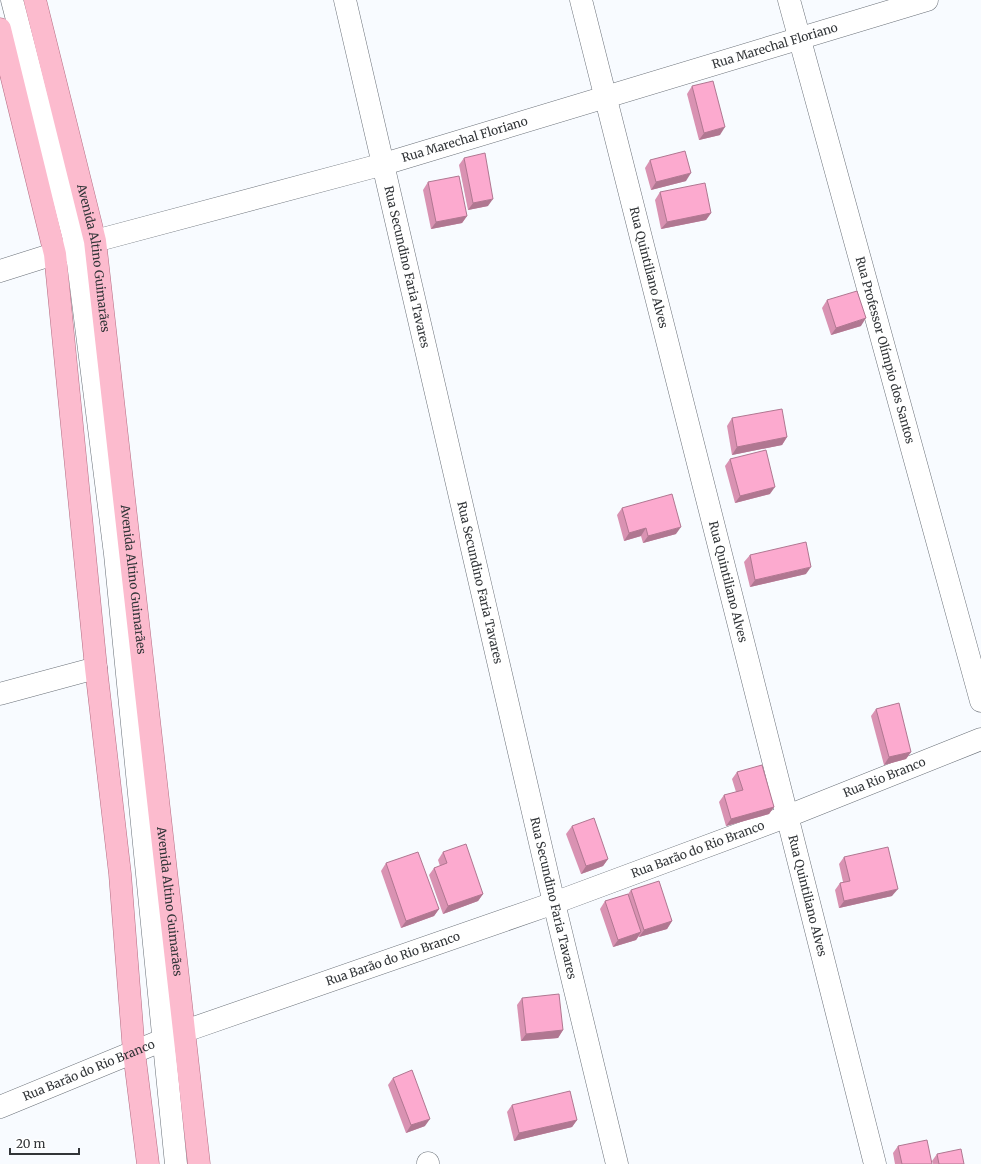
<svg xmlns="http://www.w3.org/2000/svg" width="981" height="1164" font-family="Merriweather,serif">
<rect width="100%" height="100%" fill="#f8fbff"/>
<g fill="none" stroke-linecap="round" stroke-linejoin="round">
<defs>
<g id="minor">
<path d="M 12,0 L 76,247 L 115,554 L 176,1164"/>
<path id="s1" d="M 345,0 L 554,903 L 617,1164"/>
<path id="s2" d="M 581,0 L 875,1164"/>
<path id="s3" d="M 789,0 L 981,701"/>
<path id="s4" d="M 0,271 L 95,241 L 384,164 L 927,0"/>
<path d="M 0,694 L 96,668"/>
<path id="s5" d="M 0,1107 L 185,1031 L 554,903 L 788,816 L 981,739"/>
<path d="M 428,1163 L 428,1164"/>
</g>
<g id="major">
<path id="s6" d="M 35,0 L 95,241 L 199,1164"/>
<path d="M 0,29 L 55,254 L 96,668 L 120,874 L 134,1052 L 148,1164"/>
</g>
</defs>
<!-- minor casing -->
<use href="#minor" stroke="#6a7078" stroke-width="23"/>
<!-- major casing -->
<use href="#major" stroke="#b46e84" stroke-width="23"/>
<!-- minor -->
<use href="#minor" stroke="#fff" stroke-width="22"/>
<!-- major -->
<use href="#major" stroke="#fcbbce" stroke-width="22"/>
</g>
<!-- wall -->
<g fill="#d992b2">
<path d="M 692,86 L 720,135 L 699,140 L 687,94 Z"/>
<path d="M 464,158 L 488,206 L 468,210 L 459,165 Z"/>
<path d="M 650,160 L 686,181 L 651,190 L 645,168 Z"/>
<path d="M 428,182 L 467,216 L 462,223 L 431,229 L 423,190 Z"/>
<path d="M 660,192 L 711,213 L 706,220 L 661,229 L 655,200 Z"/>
<path d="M 827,300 L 861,326 L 831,335 L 822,308 Z"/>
<path d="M 732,418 L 787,437 L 782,445 L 732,455 L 727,426 Z"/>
<path d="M 730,459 L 770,494 L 735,503 L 725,466 Z"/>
<path d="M 622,508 L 676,534 L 643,543 L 641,536 L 624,541 L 617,515 Z"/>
<path d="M 750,555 L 806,574 L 750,587 L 744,562 Z"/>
<path d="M 876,709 L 911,752 L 906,759 L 884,765 L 871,716 Z"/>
<path d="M 737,772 L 774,807 L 769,814 L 726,826 L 719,802 L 724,795 L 736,792 L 732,779 Z"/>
<path d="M 572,826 L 608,859 L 603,866 L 581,874 L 566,834 Z"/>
<path d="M 443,852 L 483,894 L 478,901 L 443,914 L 429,875 L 434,868 L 440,866 L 438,860 Z"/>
<path d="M 844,857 L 892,896 L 839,908 L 835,890 L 840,883 L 843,882 L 839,864 Z"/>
<path d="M 386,863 L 439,909 L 434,916 L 401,928 L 381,871 Z"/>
<path d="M 631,890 L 672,921 L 667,929 L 639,937 L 639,936 L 636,940 L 613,947 L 600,909 L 605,901 L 628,894 Z"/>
<path d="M 522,998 L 563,1030 L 558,1038 L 521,1041 L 517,1005 Z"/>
<path d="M 393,1078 L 425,1126 L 406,1133 L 388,1085 Z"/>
<path d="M 512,1105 L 577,1120 L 572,1127 L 514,1141 L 507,1112 Z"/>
<path d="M 898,1146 L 932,1164 L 895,1164 L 893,1153 Z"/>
<path d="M 937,1154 L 964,1164 L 933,1164 L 932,1161 Z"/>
</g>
<!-- shaded-wall -->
<g fill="#b07791">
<path d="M 725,127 L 720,135 L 699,140 L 704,133 Z"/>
<path d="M 691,173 L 686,181 L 651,190 L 656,182 Z"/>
<path d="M 493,199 L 488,206 L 468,210 L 473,203 Z"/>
<path d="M 711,213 L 706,220 L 661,229 L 667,222 Z"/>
<path d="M 467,216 L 462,223 L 431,229 L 436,222 Z"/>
<path d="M 866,318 L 861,326 L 831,335 L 836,328 Z"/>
<path d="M 787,437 L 782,445 L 732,455 L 737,447 Z"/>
<path d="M 775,487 L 770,494 L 735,503 L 740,496 Z"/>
<path d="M 681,527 L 676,534 L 643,543 L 648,536 Z"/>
<path d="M 646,528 L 641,536 L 624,541 L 629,533 Z"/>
<path d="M 811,567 L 806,574 L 750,587 L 755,580 Z"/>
<path d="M 911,752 L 906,759 L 884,765 L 889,757 Z"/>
<path d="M 774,807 L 769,814 L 726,826 L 731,819 Z"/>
<path d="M 608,859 L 603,866 L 581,874 L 586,866 Z"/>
<path d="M 898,889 L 892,896 L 839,908 L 844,901 Z"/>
<path d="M 483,894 L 478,901 L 443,914 L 448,906 Z"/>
<path d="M 439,909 L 434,916 L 401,928 L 406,921 Z"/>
<path d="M 672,921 L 667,929 L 639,937 L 644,930 Z"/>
<path d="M 641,932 L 636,940 L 613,947 L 618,940 Z"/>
<path d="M 563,1030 L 558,1038 L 521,1041 L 526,1034 Z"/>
<path d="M 430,1119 L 425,1126 L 406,1133 L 411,1125 Z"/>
<path d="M 577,1120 L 572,1127 L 514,1141 L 519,1133 Z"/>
</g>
<!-- building -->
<g fill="#fcaacf" stroke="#b07791">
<path d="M 713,81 L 725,127 L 704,133 L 692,86 Z"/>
<path d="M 685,151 L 691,173 L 656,182 L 650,160 Z"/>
<path d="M 485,153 L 493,199 L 473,203 L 464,158 Z"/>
<path d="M 459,176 L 467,216 L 436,222 L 428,182 Z"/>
<path d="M 705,183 L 711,213 L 667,222 L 660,192 Z"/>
<path d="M 857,291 L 866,318 L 836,328 L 827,300 Z"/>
<path d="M 782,409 L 787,437 L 737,447 L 732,418 Z"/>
<path d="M 766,450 L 775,487 L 740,496 L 730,459 Z"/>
<path d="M 672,494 L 681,527 L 648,536 L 646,528 L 629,533 L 622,508 Z"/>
<path d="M 806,542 L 811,567 L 755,580 L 750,555 Z"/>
<path d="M 899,703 L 911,752 L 889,757 L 876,709 Z"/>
<path d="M 762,765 L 774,807 L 731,819 L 724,795 L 743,790 L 737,772 Z"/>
<path d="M 594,818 L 608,859 L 586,866 L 572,826 Z"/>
<path d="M 466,844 L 483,894 L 448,906 L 434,868 L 447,863 L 443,852 Z"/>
<path d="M 888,847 L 898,889 L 844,901 L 840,883 L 850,881 L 844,857 Z"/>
<path d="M 418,852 L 439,909 L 406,921 L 386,863 Z"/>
<path d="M 659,881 L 672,921 L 644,930 L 631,890 Z"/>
<path d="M 628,894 L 641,932 L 618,940 L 605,901 Z"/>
<path d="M 559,994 L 563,1030 L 526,1034 L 522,998 Z"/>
<path d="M 412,1070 L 430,1119 L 411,1125 L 393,1078 Z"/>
<path d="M 570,1091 L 577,1120 L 519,1133 L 512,1105 Z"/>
<path d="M 927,1140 L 932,1164 L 902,1164 L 898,1146 Z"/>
<path d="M 961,1149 L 964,1164 L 939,1164 L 937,1154 Z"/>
</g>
<g text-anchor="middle" stroke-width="3" stroke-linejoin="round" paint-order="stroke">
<!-- street labels -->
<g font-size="12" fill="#323538" stroke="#fff">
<text dy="4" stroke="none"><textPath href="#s4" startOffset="807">Rua Marechal Floriano</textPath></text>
<text dy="4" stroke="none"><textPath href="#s4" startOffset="483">Rua Marechal Floriano</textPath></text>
<text dy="4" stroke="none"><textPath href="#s6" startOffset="265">Avenida Altino Guimarães</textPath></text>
<text dy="4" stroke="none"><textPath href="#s1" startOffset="274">Rua Secundino Faria Tavares</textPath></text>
<text dy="4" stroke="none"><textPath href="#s2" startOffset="276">Rua Quintiliano Alves</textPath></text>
<text dy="4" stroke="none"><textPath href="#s3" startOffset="363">Rua Professor Olímpio dos Santos</textPath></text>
<text dy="4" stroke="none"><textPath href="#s6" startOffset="589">Avenida Altino Guimarães</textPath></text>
<text dy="4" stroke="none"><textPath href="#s1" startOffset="598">Rua Secundino Faria Tavares</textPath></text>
<text dy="4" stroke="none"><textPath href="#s2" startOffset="600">Rua Quintiliano Alves</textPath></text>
<text dy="4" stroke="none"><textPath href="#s5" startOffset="944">Rua Rio Branco</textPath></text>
<text dy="4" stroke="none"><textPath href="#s5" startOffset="744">Rua Barão do Rio Branco</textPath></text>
<text dy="4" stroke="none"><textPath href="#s2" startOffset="924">Rua Quintiliano Alves</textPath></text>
<text dy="4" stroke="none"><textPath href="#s1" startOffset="922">Rua Secundino Faria Tavares</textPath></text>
<text dy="4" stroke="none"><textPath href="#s6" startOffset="913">Avenida Altino Guimarães</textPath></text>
<text dy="4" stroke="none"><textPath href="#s5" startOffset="420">Rua Barão do Rio Branco</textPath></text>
<text dy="4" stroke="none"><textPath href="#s5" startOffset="96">Rua Barão do Rio Branco</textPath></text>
</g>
</g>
<!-- scale -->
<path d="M10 1148v6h69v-6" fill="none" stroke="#323538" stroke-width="2"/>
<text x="16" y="1148" font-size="12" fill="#323538" stroke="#ffffff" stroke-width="3" paint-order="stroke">20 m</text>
</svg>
